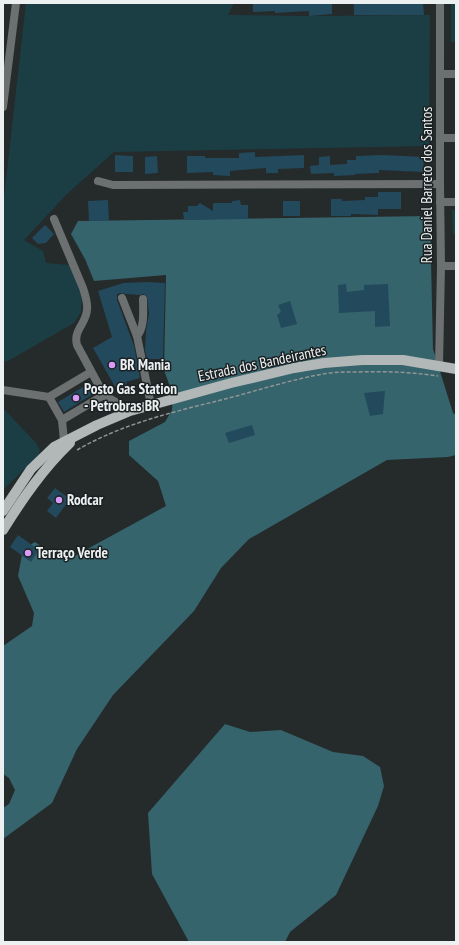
<svg xmlns="http://www.w3.org/2000/svg" width="459" height="945" font-family="'PT Sans Narrow',sans-serif">
<rect width="100%" height="100%" fill="#252a2b"/>
<!-- green -->
<g fill="#1b3e45">
<path d="M 26,3 L 234,3 L 228,15 L 309,16 L 430,15 L 429,146 L 114,152 L 68,193 L 24,240 L 43,251 L 46,263 L 70,265 L 77,280 L 82,296 L 81,312 L 74,323 L 8,361 L 3,362 L 3,206 Z"/>
<rect x="451" y="3" width="5" height="39"/>
<path d="M 452,210 L 456,210 L 456,233 L 453,234 Z"/>
<path d="M 3,408 L 36,443 L 40,450 L 38,456 L 3,490 Z"/>
</g>
<!-- forest -->
<g fill="#35646d">
<path d="M 430,216 L 433,349 L 453,413 L 456,415 L 456,455 L 448,457 L 387,460 L 249,539 L 221,568 L 194,611 L 113,695 L 77,749 L 52,803 L 3,839 L 3,808 L 9,804 L 15,790 L 9,778 L 3,774 L 3,646 L 32,626 L 34,613 L 18,576 L 23,549 L 35,542 L 56,557 L 69,559 L 166,506 L 158,481 L 129,455 L 129,441 L 165,422 L 172,410 L 173,395 L 164,370 L 166,275 L 94,281 L 85,259 L 71,234 L 78,221 Z"/>
<path d="M 225,724 L 250,732 L 281,730 L 333,752 L 363,756 L 380,767 L 384,786 L 378,806 L 336,895 L 290,932 L 285,942 L 189,942 L 152,874 L 148,813 Z"/>
</g>
<!-- building -->
<g fill="#23495c">
<path d="M 253,3 L 332,3 L 332,14 L 309,16 L 309,11 L 275,13 L 275,11 L 253,12 Z"/>
<path d="M 354,3 L 423,3 L 424,15 L 354,15 Z"/>
<path d="M 255,152 L 255,157 L 304,155 L 304,168 L 278,169 L 278,173 L 266,173 L 266,168 L 230,171 L 230,176 L 213,175 L 213,172 L 187,173 L 187,156 L 205,156 L 205,158 L 239,158 L 239,153 Z"/>
<path d="M 115,155 L 133,156 L 133,172 L 115,172 Z"/>
<path d="M 383,155 L 424,157 L 423,172 L 379,170 L 379,173 L 355,174 L 355,175 L 334,176 L 334,173 L 311,174 L 310,166 L 319,165 L 319,157 L 330,156 L 330,165 L 347,164 L 347,160 L 356,160 L 356,156 Z"/>
<path d="M 157,156 L 158,173 L 145,174 L 145,157 Z"/>
<path d="M 378,192 L 401,192 L 401,209 L 378,209 L 378,215 L 351,214 L 351,216 L 331,216 L 331,199 L 342,199 L 342,201 L 365,200 L 365,197 L 378,197 Z"/>
<path d="M 108,200 L 109,221 L 89,221 L 88,201 Z"/>
<path d="M 240,200 L 241,205 L 248,205 L 248,219 L 184,220 L 183,212 L 188,212 L 188,206 L 197,206 L 200,203 L 213,211 L 213,203 L 232,203 L 232,201 Z"/>
<rect x="283" y="201" width="17" height="15"/>
<path d="M 45,225 L 54,234 L 46,243 L 38,244 L 32,238 Z"/>
<path d="M 147,282 L 165,283 L 163,359 L 147,359 L 145,350 L 146,331 L 149,313 L 147,296 L 143,294 L 140,295 L 126,294 L 122,293 L 117,294 L 117,300 L 134,346 L 140,378 L 126,382 L 128,389 L 118,392 L 93,348 L 112,337 L 98,291 L 123,283 Z"/>
<path d="M 346,284 L 347,292 L 364,290 L 364,285 L 388,284 L 390,326 L 375,327 L 375,311 L 339,313 L 338,285 Z"/>
<path d="M 290,301 L 297,324 L 281,328 L 277,315 L 281,312 L 278,305 Z"/>
<path d="M 91,382 L 96,392 L 64,412 L 58,402 Z"/>
<path d="M 385,391 L 383,414 L 370,416 L 364,393 Z"/>
<path d="M 252,425 L 255,435 L 229,443 L 225,433 Z"/>
<path d="M 55,488 L 70,499 L 56,518 L 47,511 L 53,503 L 47,498 Z"/>
<path d="M 18,535 L 39,550 L 31,562 L 10,547 Z"/>
</g>
<g fill="none" stroke-linecap="round" stroke-linejoin="round">
<!-- path -->
<path stroke="#919595" stroke-width="1.5" stroke-dasharray="4 2" stroke-linecap="butt" d="M 77,450 C 120,425 169,413 217,401 C 254,392 291,379 329,373 C 338,372 347,372 356,372 C 384,371 411,372 438,376"/>
<!-- minor -->
<g stroke="#6d7070" stroke-width="8">
<path d="M 440,74 L 456,74"/>
<path d="M 3,107 L 16,3"/>
<path d="M 440,138 L 456,138"/>
<path d="M 98,181 L 113,185 L 440,184"/>
<path d="M 440,202 L 456,202"/>
<path d="M 54,219 L 83,288 C 85,295 88,302 87,310 C 86,324 73,330 77,345 L 104,395 L 130,411"/>
<path d="M 441,266 L 456,266"/>
<path d="M 122,298 L 137,336 L 151,405"/>
<path d="M 137,336 C 145,327 143,310 143,299"/>
<path d="M 439,366 L 441,266 L 440,184 L 440,3"/>
<path d="M 3,390 L 49,397 L 62,420 L 64,441"/>
<path d="M 49,397 L 91,372"/>
<path d="M 62,420 L 104,395"/>
</g>
<!-- major -->
<g stroke="#b2b7b7" stroke-width="10">
<path d="M 3,511 L 31,469 L 54,447 L 97,425 L 130,411 L 231,383 L 294,368 L 324,363 L 362,360 L 403,360 L 456,369"/>
<path d="M 3,530 C 23,498 43,469 70,443"/>
</g>
</g>
<!-- markers -->
<g fill="#d89bf8" stroke="#1b2022" stroke-width="1.5">
<circle cx="112" cy="365" r="4"/>
<circle cx="76" cy="398" r="4"/>
<circle cx="59" cy="500" r="4"/>
<circle cx="28" cy="553" r="4"/>
</g>
<g text-anchor="middle" stroke-width="3" stroke-linejoin="round" paint-order="stroke">
<!-- street labels -->
<g font-size="15" fill="#ecf0f0" stroke="#1b2022">
<text transform="translate(427 185) rotate(-90)" y="5">Rua Daniel Barreto dos Santos</text>
<text transform="translate(262 363) rotate(-12)" y="5">Estrada dos Bandeirantes</text>
</g>
<!-- poi labels -->
<g font-size="15" font-weight="bold" fill="#ecf0f0" stroke="#1b2022" text-anchor="start">
<text x="120" y="370">BR Mania</text>
<text x="84" y="394">Posto Gas Station<tspan x="84" dy="17">- Petrobras BR</tspan></text>
<text x="67" y="505">Rodcar</text>
<text x="36" y="558">Terraço Verde</text>
</g>
</g>
<!-- border -->
<rect width="459" height="945" fill="none" stroke="#ecf0f0" stroke-width="8"/>
</svg>
